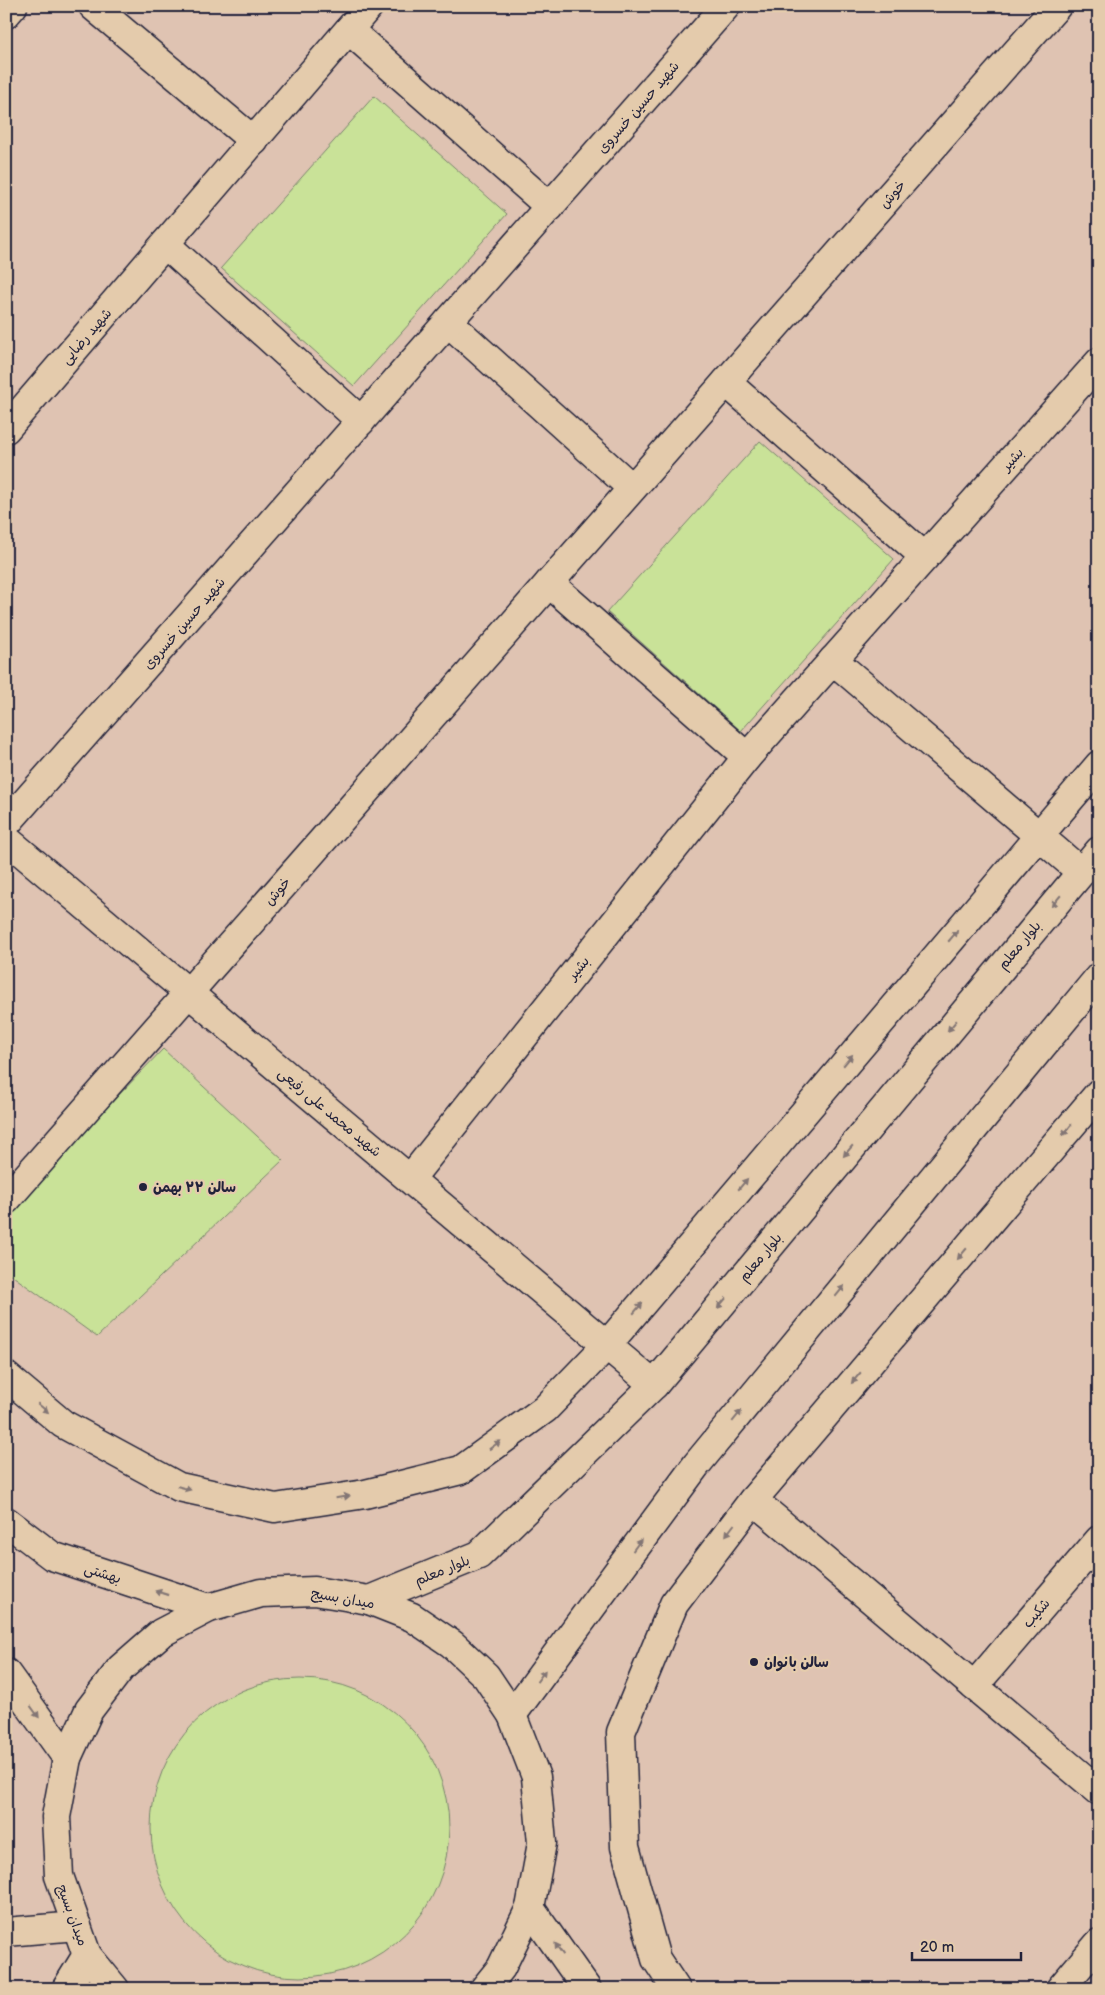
<svg xmlns="http://www.w3.org/2000/svg" width="1105" height="1995" font-family="'Balsamiq Sans','Playpen Sans Arabic',sans-serif">
<rect width="100%" height="100%" fill="#dfc3b2"/>
<filter id="ink" filterUnits="userSpaceOnUse"><feTurbulence type="fractalNoise" baseFrequency=".02" numOctaves="2"/><feDisplacementMap in="SourceGraphic" scale="10" xChannelSelector="R" yChannelSelector="G"/><feConvolveMatrix kernelMatrix="1 2 1 2 8 2 1 2 1" color-interpolation-filters="sRGB"/></filter>
<g filter="url(#ink)">
<!-- green -->
<g fill="#c9e298" stroke="#76826a">
<path d="M 374,96 L 507,214 L 354,386 L 221,268 Z"/>
<path d="M 760,441 L 894,559 L 741,731 L 607,612 Z"/>
<path d="M 163,1049 L 283,1160 L 97,1337 L 6,1271 L 6,1213 Z"/>
<circle cx="300" cy="1828" r="149"/>
</g>
<g fill="none" stroke-linecap="round" stroke-linejoin="round">
<defs>
<g id="minor">
<path d="M 93,6 L 254,141"/>
<path d="M 6,14 L 13,6"/>
<path d="M 349,30 L 550,207"/>
<path d="M 165,244 L 361,421"/>
<path d="M 448,322 L 632,488"/>
<path d="M 6,429 L 369,6"/>
<path d="M 925,557 L 1099,362"/>
<path d="M 549,583 L 747,757"/>
<path d="M 833,660 L 1080,871"/>
<path d="M 6,824 L 726,6"/>
<path d="M 6,839 L 654,1385"/>
<path d="M 410,1179 L 747,757 L 925,557 L 726,382"/>
<path d="M 6,1200 L 1057,6"/>
<path d="M 6,1376 L 63,1424 L 179,1487 L 275,1508 L 365,1494 L 461,1470 L 545,1409 L 607,1345 L 1099,765"/>
<path d="M 753,1500 L 1099,1791"/>
<path d="M 974,1686 L 1099,1540"/>
<path d="M 6,1932 L 77,1926"/>
<path d="M 676,1989 L 656,1959 L 625,1847 L 621,1732 L 674,1604 L 753,1500 L 1099,1093"/>
<path d="M 1060,1989 L 1099,1943"/>
</g>
<g id="major">
<path d="M 6,1521 L 52,1556 L 209,1608"/>
<path d="M 369,1600 L 479,1555 L 654,1385 L 1099,851"/>
<path d="M 6,1673 L 67,1758"/>
<path d="M 512,1715 L 697,1464 L 1099,977"/>
<path d="M 530,1908 L 587,1989"/>
<path d="M 66,1989 L 87,1955"/>
<path d="M 115,1989 L 87,1955 L 59,1876 L 56,1817 L 67,1758 L 89,1710 L 121,1668 L 161,1633 L 209,1608 L 261,1593 L 315,1591 L 369,1600 L 412,1617 L 452,1644 L 486,1676 L 512,1715 L 536,1777 L 542,1843 L 530,1908 L 501,1968 L 484,1989"/>
</g>
</defs>
<!-- minor casing -->
<use href="#minor" stroke="#22223b" stroke-width="31"/>
<!-- major casing -->
<use href="#major" stroke="#22223b" stroke-width="31"/>
<!-- minor -->
<use href="#minor" stroke="#e4cbac" stroke-width="28"/>
<!-- major -->
<use href="#major" stroke="#e4cbac" stroke-width="28"/>
</g>
<!-- one-way arrows -->
<defs><path id="oneway-solid" d="M-6-.8H1V-3.2L6.5 0L1 3.2V.8H-6Z" transform="scale(1.25)"/></defs>
<g fill="#837674">
<use href="#oneway-solid" transform="translate(1056 901) rotate(130)"/>
<use href="#oneway-solid" transform="translate(953 936) rotate(-50)"/>
<use href="#oneway-solid" transform="translate(952 1026) rotate(130)"/>
<use href="#oneway-solid" transform="translate(848 1060) rotate(-50)"/>
<use href="#oneway-solid" transform="translate(1067 1130) rotate(130)"/>
<use href="#oneway-solid" transform="translate(848 1151) rotate(130)"/>
<use href="#oneway-solid" transform="translate(743 1184) rotate(-50)"/>
<use href="#oneway-solid" transform="translate(962 1254) rotate(130)"/>
<use href="#oneway-solid" transform="translate(840 1291) rotate(-51)"/>
<use href="#oneway-solid" transform="translate(722 1303) rotate(130)"/>
<use href="#oneway-solid" transform="translate(638 1308) rotate(-50)"/>
<use href="#oneway-solid" transform="translate(856 1378) rotate(130)"/>
<use href="#oneway-solid" transform="translate(43 1408) rotate(40)"/>
<use href="#oneway-solid" transform="translate(737 1416) rotate(-51)"/>
<use href="#oneway-solid" transform="translate(495 1445) rotate(-36)"/>
<use href="#oneway-solid" transform="translate(184 1488) rotate(16)"/>
<use href="#oneway-solid" transform="translate(343 1497) rotate(-9)"/>
<use href="#oneway-solid" transform="translate(730 1530) rotate(127)"/>
<use href="#oneway-solid" transform="translate(637 1545) rotate(-54)"/>
<use href="#oneway-solid" transform="translate(162 1593) rotate(-162)"/>
<use href="#oneway-solid" transform="translate(541 1676) rotate(-54)"/>
<use href="#oneway-solid" transform="translate(35 1712) rotate(54)"/>
<use href="#oneway-solid" transform="translate(559 1949) rotate(-125)"/>
</g>
</g>
<!-- markers -->
<g fill="#22223b" stroke="#e4cbac" stroke-width="2">
<circle cx="143" cy="1187" r="5"/>
<circle cx="754" cy="1662" r="5"/>
</g>
<g text-anchor="middle" stroke-width="4.5" stroke-linejoin="round" paint-order="stroke">
<!-- street labels -->
<g font-size="14" fill="#22223b" stroke="#e4cbac">
<text transform="translate(638 107) rotate(-49)" y="5">شهید حسین خسروی</text>
<text transform="translate(892 194) rotate(-49)" y="5">خوش</text>
<text transform="translate(86 336) rotate(-49)" y="5">شهید رضایی</text>
<text transform="translate(1012 459) rotate(-48)" y="5">بشیر</text>
<text transform="translate(184 623) rotate(-49)" y="5">شهید حسین خسروی</text>
<text transform="translate(277 891) rotate(-49)" y="5">خوش</text>
<text transform="translate(1019 945) rotate(-50)" y="5">بلوار معلم</text>
<text transform="translate(578 968) rotate(-51)" y="5">بشیر</text>
<text transform="translate(330 1112) rotate(40)" y="5">شهید محمد علی رفیعی</text>
<text transform="translate(760 1257) rotate(-50)" y="5">بلوار معلم</text>
<text transform="translate(442 1570) rotate(-22)" y="5">بلوار معلم</text>
<text transform="translate(103 1573) rotate(18)" y="5">بهشتی</text>
<text transform="translate(343 1598) rotate(10)" y="5">میدان بسیج</text>
<text transform="translate(1036 1613) rotate(-49)" y="5">شکیب</text>
<text transform="translate(73 1915) rotate(70)" y="5">میدان بسیج</text>
</g>
<!-- poi labels -->
<g font-size="14" font-weight="bold" fill="#22223b" stroke="#e4cbac" text-anchor="start">
<text x="153" y="1192">سالن ۲۲ بهمن</text>
<text x="764" y="1667">سالن بانوان</text>
</g>
</g>
<!-- margin -->
<rect width="1105" height="1995" fill="none" stroke="#e4cbac" stroke-width="25"/>
<rect x="12" y="12" width="1080" height="1970" fill="none" stroke="#22223b" stroke-width="2" filter="url(#ink)"/>
<!-- scale -->
<path d="M912 1952v8h109v-8" fill="none" stroke="#22223b" stroke-width="2.5"/>
<text x="920" y="1952" font-size="15" fill="#22223b" stroke="#e4cbac" stroke-width="4" paint-order="stroke">20 m</text>
</svg>
